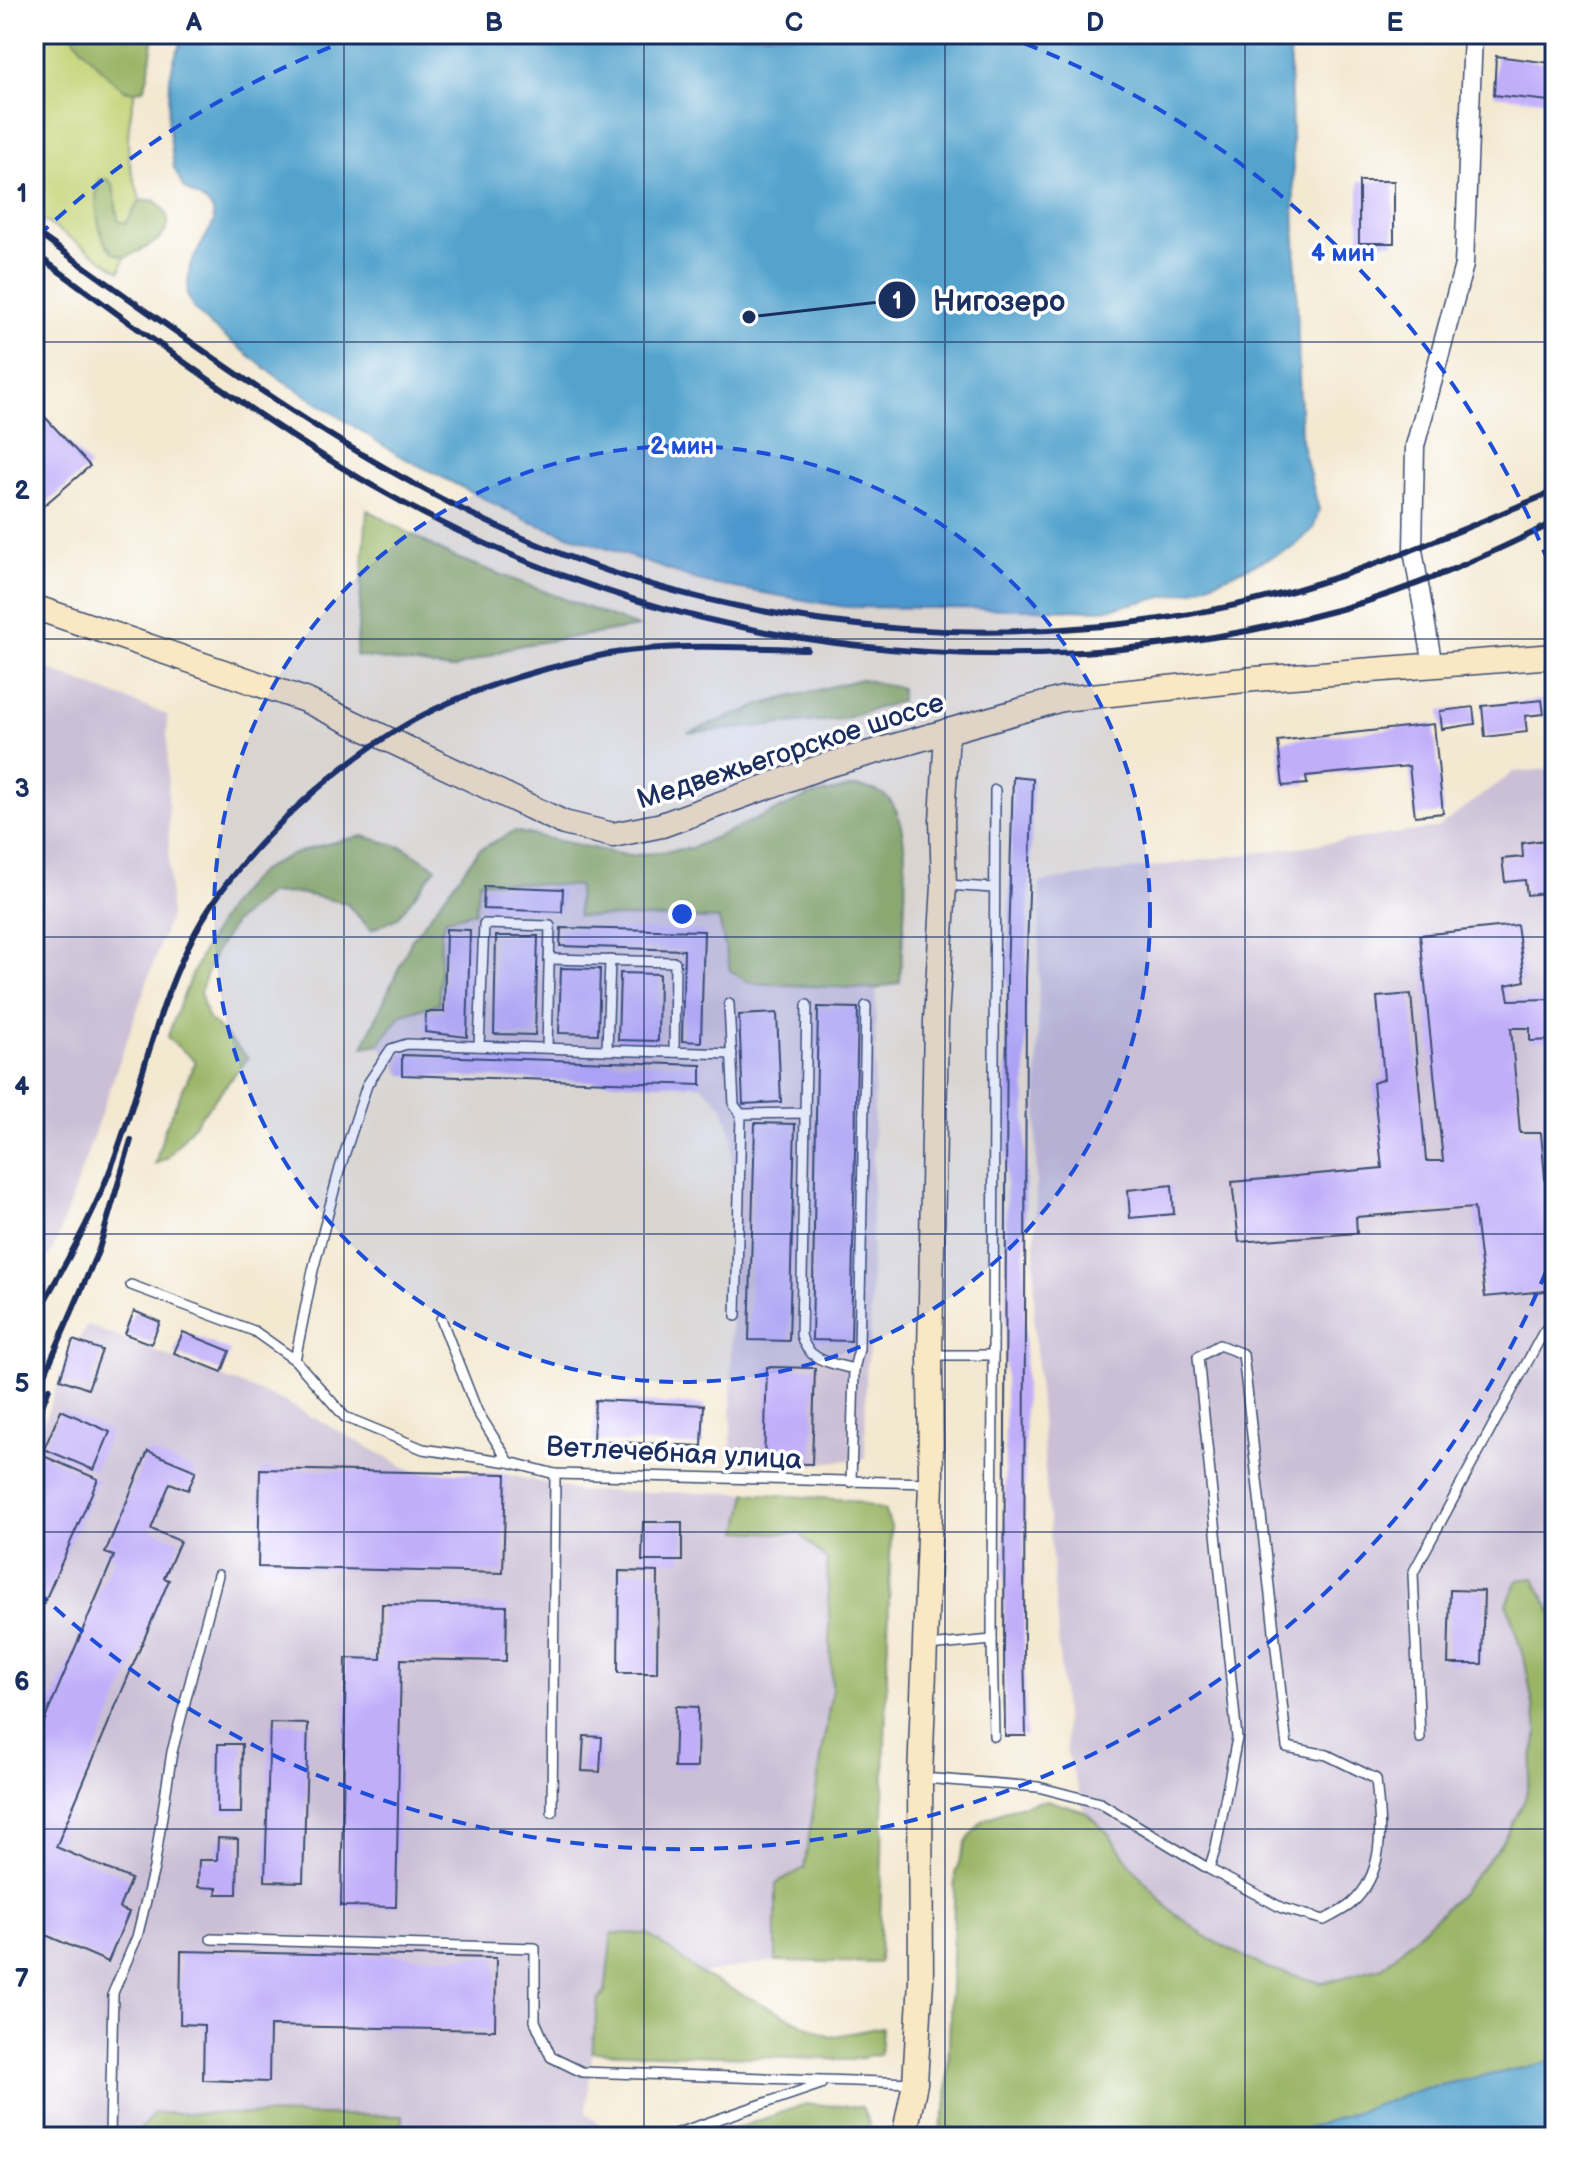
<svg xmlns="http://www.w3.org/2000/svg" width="1589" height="2171" font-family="'Balsamiq Sans',sans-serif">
<rect width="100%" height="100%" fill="#fff"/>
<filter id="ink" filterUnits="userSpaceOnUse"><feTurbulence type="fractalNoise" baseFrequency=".0125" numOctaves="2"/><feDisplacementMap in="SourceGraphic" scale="16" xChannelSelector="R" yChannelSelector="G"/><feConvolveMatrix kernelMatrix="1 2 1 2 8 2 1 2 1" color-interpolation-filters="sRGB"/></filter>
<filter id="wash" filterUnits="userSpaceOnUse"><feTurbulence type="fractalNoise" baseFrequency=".006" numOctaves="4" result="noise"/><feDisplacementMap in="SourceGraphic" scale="32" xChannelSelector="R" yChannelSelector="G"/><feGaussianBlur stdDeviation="1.8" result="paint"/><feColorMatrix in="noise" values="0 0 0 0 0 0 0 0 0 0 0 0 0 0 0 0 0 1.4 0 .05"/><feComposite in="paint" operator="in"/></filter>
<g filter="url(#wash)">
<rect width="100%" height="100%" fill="#f3e8d0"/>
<!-- industrial -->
<g fill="#cbbfd5">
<path d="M 34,664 L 167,715 L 170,916 L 56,1243 L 34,1281 Z"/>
<path d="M 1555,769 L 1555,1619 L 1550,1611 L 1507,1604 L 1526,1666 L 1538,1733 L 1525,1800 L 1500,1845 L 1460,1894 L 1384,1967 L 1322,1983 L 1264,1968 L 1209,1939 L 1167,1907 L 1132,1867 L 1108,1833 L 1085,1812 L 1067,1753 L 1034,1327 L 1040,882 L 1437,828 L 1514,772 Z"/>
<path d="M 478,881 L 578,886 L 578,916 L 719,919 L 730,970 L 826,985 L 876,989 L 870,1344 L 866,1373 L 865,1458 L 812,1464 L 731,1464 L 732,1136 L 723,1107 L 701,1085 L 402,1075 L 379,1044 L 402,1014 L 439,1004 L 441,931 L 446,919 Z"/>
<path d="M 87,1325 L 283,1401 L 414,1472 L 506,1474 L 578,1491 L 747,1493 L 739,1531 L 800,1534 L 827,1559 L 832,1689 L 804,1868 L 776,1885 L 776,1961 L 701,1974 L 648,1934 L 612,1933 L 605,1994 L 598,2000 L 586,2112 L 611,2137 L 401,2137 L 402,2116 L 154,2113 L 135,2137 L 34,2137 L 34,1450 L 73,1340 L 78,1341 Z"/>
</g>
<!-- green -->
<path fill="#c3d375" stroke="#6f816a" stroke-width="2" d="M 34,34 L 71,34 L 124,90 L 135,92 C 130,116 125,139 130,163 C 132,176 138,188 140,201 L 126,223 L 118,221 L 113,185 L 100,179 L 113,252 L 125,257 L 120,271 L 34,214 Z"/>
<!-- forest -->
<g fill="#9ab566" stroke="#5a7262" stroke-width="2">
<path d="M 71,34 L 155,34 C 149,52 152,70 144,88 C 138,91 133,93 126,90 C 113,85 80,46 71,34 Z"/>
<path d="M 100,179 L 108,179 L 113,185 L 118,221 L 126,223 L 140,201 L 154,200 C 189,228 151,247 125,257 C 124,257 114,253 113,252 C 97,238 92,197 100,179 Z"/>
<path d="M 367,510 L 449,555 L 638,627 L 516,646 L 452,669 L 356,656 Z"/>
<path d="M 861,679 L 901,688 L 901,701 L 843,719 L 688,733 L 766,703 Z"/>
<path d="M 853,787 C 869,788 882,789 892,803 C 915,834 902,941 900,982 L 876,989 L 749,983 L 730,970 L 719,919 L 578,916 L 578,886 L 479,881 L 475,912 L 446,919 L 441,931 L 439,1004 L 402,1014 L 379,1044 L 363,1047 L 411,941 L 479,850 L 514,831 L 629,856 L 691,848 L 809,796 Z"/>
<path d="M 363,836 L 405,848 L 436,868 L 397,918 L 371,930 L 346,903 L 298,893 L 268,894 L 234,923 L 214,955 L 200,992 L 207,1017 L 248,1058 L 167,1158 L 155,1164 L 165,1128 L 196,1061 L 167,1038 C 185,989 220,898 264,869 C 294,850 329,843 363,836 Z"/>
<path d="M 747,1493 L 850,1500 L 884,1510 L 891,1526 L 879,1963 L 776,1961 L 776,1884 L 804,1868 L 832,1689 L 827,1560 L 800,1534 L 739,1531 Z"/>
<path d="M 1534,1578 L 1555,1619 L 1555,2061 L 1425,2088 L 1283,2137 L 938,2137 L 947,2103 L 955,1874 L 966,1842 L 983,1820 L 1016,1807 L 1047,1800 L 1085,1812 L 1108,1833 L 1132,1867 L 1167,1907 L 1209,1939 L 1264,1967 L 1322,1983 L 1383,1967 L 1460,1894 L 1500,1845 L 1525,1800 L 1538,1733 L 1526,1666 L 1507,1604 L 1518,1580 Z"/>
<path d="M 612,1933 L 648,1934 L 701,1974 L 830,2037 L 882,2027 L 880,2055 L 851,2060 L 592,2052 L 598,1999 L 605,1993 Z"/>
<path d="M 806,2104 L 862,2107 L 869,2124 L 865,2137 L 711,2137 Z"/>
<path d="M 154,2113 L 403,2116 L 401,2137 L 135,2137 Z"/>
</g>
<!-- water -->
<g fill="#52a3cd" stroke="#366996" stroke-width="2">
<path d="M 185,34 L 1289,34 L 1301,440 L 1319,510 L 1313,529 L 1293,548 L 1192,591 L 1103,610 L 845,607 L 706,583 L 528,521 L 398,455 L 276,376 L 211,326 L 193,308 L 187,294 L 190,265 L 214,222 L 213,211 L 207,203 L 184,188 L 174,168 L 168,122 L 170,78 L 174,59 Z"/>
<path d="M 1555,2061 L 1555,2137 L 1283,2137 L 1425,2088 Z"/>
</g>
<g id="blocks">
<!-- building -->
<g fill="#c0aef9">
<path d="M 1496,56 L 1551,63 L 1549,101 L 1494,95 Z"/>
<rect x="1359" y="181" width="35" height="62"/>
<path d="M 34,405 L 90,466 L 34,514 Z"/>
<path d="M 1542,700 L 1544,714 L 1525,716 L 1527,732 L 1485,737 L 1482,706 Z"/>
<path d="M 1473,707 L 1475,724 L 1442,729 L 1440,711 Z"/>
<path d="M 1434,724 L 1443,813 L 1415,816 L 1409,766 L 1306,776 L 1307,784 L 1283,786 L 1278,741 Z"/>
<path d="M 1013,777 L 1033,779 L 1026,979 L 1024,1651 L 1026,1736 L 1005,1736 L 1004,1652 L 1007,977 Z"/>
<path d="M 1555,839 L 1555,892 L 1527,895 L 1525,880 L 1505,882 L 1502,859 L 1523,857 L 1522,843 Z"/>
<path d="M 484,886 L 563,889 L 562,912 L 483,909 Z"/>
<path d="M 1517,925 L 1525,981 L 1506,985 L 1509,1000 L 1553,999 L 1555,1014 L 1555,1040 L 1530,1041 L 1530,1028 L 1511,1028 L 1520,1133 L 1541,1133 L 1555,1290 L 1485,1297 L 1474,1208 L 1356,1217 L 1357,1233 L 1239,1242 L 1232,1182 L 1382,1168 L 1373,1083 L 1384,1079 L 1377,997 L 1411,994 L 1426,1161 L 1443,1161 L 1420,935 Z"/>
<path d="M 561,928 L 704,931 L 701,1042 L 682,1041 L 684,950 L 560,946 Z"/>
<path d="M 446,929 L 470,930 L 467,1037 L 425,1032 L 426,1012 L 444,1012 Z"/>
<path d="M 496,936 L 538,936 L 535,1035 L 494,1034 Z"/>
<path d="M 561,968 L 600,969 L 598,1034 L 559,1033 Z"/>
<path d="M 620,973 L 659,974 L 658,1041 L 618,1040 Z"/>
<path d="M 818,1007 L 858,1008 L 851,1341 L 812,1340 Z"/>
<path d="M 777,1013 L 781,1102 L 743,1104 L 739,1015 Z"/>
<path d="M 402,1055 L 701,1065 L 701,1085 L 402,1075 Z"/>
<path d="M 755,1123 L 795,1124 L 789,1341 L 749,1340 Z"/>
<path d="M 1172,1185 L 1174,1214 L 1130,1218 L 1128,1190 Z"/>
<path d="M 134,1311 L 160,1322 L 151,1344 L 125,1334 Z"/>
<path d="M 183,1332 L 230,1351 L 222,1372 L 174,1353 Z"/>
<path d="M 73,1340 L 102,1350 L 88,1389 L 60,1379 Z"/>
<path d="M 767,1367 L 815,1368 L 812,1464 L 764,1463 Z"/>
<path d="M 595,1400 L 704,1405 L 702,1446 L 593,1441 Z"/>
<path d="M 61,1410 L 110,1432 L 94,1470 L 44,1449 Z"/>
<path d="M 148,1451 L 196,1471 L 188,1490 L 170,1483 L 151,1529 L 180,1541 L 164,1578 L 169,1580 L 56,1847 L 131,1879 L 119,1908 L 129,1912 L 108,1962 L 34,1930 L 34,1745 L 114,1556 L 105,1553 Z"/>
<path d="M 34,1452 L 98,1479 L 34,1626 Z"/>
<path d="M 260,1469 L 506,1474 L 503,1573 L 258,1567 Z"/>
<path d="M 643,1522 L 682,1522 L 682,1561 L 642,1561 Z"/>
<path d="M 619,1571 L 658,1572 L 657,1673 L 618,1673 Z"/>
<path d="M 1450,1590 L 1484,1591 L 1482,1664 L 1448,1664 Z"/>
<path d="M 382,1604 L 507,1606 L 506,1661 L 401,1659 L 396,1907 L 341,1906 L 346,1658 L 381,1659 Z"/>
<path d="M 676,1706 L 698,1707 L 697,1768 L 674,1768 Z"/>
<path d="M 270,1723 L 308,1724 L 303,1882 L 265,1881 Z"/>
<path d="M 584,1736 L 602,1737 L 600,1772 L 582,1771 Z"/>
<path d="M 218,1744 L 242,1744 L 241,1813 L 217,1813 Z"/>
<path d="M 218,1838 L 238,1839 L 237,1894 L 216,1894 L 217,1888 L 198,1887 L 199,1860 L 217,1860 Z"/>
<path d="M 181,1951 L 496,1958 L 495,2030 L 270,2026 L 269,2082 L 203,2080 L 204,2025 L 180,2024 Z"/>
</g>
</g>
</g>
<g filter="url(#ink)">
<use href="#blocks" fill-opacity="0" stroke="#3b4b6f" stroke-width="2"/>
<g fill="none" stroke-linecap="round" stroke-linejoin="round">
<defs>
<g id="lane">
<path d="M 947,885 L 993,888"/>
<path d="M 549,959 L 675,962 L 674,1052"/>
<path d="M 729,1004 L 734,1105 L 741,1114"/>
<path d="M 807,1005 L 801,1335 C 807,1361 831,1363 854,1369"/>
<path d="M 479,1046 L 484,924 L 550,926 L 547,1048"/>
<path d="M 607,1050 L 610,960"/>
<path d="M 131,1285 L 254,1331 L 295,1360 L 345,1417 L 423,1449 L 509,1462 L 555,1474 L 931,1483"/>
<path d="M 736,1316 L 741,1114 L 805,1113"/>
<path d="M 441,1319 L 477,1411 L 509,1462"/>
<path d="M 933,1355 L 993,1355"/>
<path d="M 295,1360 L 313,1270 L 340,1168 L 367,1085 L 391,1049 L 407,1044 L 732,1054"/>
<path d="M 851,1482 L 854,1369 L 859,1349 L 866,1006"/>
<path d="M 928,1646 L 992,1640"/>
<path d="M 994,1736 L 992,1640 L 995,790"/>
<path d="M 1420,1738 L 1413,1573 L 1543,1333 L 1555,1319"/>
<path d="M 923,1778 L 1038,1787 L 1100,1803 L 1209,1869 L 1216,1847 L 1237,1738 L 1198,1357 L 1219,1345 L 1243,1354 L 1287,1747 L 1327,1755 L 1376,1779 C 1380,1822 1388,1871 1351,1904 C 1344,1910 1333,1915 1324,1920 L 1282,1908 L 1209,1869"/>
<path d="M 552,1812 L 555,1474"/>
<path d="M 211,1939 L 535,1948 L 535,2021 L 551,2057 L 582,2072 L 915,2083"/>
<path d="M 108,2137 L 110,2136 L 113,1993 L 137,1937 L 154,1868 L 172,1752 L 218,1575"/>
<path d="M 666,2137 L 821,2084"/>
</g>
<path id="street" d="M 1433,666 L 1413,550 L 1415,446 L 1464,265 L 1473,34"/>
<g id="secondary">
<path d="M 34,607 L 305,700 L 564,823 L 613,835 L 662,825 L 824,766 L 1062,699 L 1255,679 L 1555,656"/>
<path d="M 904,2137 L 915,2083 L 921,1980 L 920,1778 L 931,1483 L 930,1355 L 936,1020 L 944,885 L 942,821 L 947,731"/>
</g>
</defs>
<!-- lane casing -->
<use href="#lane" stroke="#3b4b6f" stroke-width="12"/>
<!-- street casing -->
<use href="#street" stroke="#3b4b6f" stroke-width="21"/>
<!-- secondary casing -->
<use href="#secondary" stroke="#3b4b6f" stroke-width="27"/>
<!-- lane -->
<use href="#lane" stroke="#fff" stroke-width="9"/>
<!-- street -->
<use href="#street" stroke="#fff" stroke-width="18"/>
<!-- secondary -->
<use href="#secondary" stroke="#fae7c3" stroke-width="24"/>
<!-- rail -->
<g stroke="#1b2f5e" stroke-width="6">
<path d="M 34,231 C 189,340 341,457 516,535 C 752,641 1044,660 1292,591 C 1383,565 1468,527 1555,491"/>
<path d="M 34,253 C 150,337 264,425 389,495 C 678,657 1022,696 1341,609 C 1416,588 1486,556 1555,522"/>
<path d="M 34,1319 C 61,1272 89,1224 109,1173 C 139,1098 153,1017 189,945 C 214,892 254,847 297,807 C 375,735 440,698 542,670 C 573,662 605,653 637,650 C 693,644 750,648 807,649"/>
<path d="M 34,1399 L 99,1249 L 131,1140"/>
<path d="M 34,1427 L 49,1388"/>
</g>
</g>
</g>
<!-- grid -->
<path fill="none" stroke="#1b2f5e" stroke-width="2" stroke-opacity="0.55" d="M 344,34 L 344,2137M 644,34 L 644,2137M 945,34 L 945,2137M 1245,34 L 1245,2137M 34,342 L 1555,342M 34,639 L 1555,639M 34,937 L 1555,937M 34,1234 L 1555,1234M 34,1532 L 1555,1532M 34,1829 L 1555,1829"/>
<!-- distance rings -->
<circle cx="682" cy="914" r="468" fill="#1d4ed8" fill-opacity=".12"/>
<g fill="none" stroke="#1d4ed8" stroke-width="4" stroke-dasharray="14 10">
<circle cx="682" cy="914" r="468"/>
<path d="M1555 1249A935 935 0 0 1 38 1592M38 236A935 935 0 0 1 362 35M1002 35A935 935 0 0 1 1555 579"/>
</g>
<g text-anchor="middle" stroke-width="7" stroke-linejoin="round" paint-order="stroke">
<!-- street labels -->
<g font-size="28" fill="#1b2f5e" stroke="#fff">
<text transform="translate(790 750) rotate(-18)" y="10">Медвежьегорское шоссе</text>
<text transform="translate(674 1452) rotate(3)" y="10">Ветлечебная улица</text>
</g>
</g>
<circle cx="682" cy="914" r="12" fill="#1d4ed8" stroke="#fff" stroke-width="4"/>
<g font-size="24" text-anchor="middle" font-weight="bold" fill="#1d4ed8" stroke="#fff" stroke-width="7" stroke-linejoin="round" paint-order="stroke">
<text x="1343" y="261">4 мин</text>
<text x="682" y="454">2 мин</text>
</g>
<!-- callouts -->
<path fill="none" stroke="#1b2f5e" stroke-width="3" d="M749 317L897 300"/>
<g fill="#1b2f5e" stroke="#fff" stroke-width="3">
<circle cx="749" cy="317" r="8"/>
<circle cx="897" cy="300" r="20"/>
</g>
<g font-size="24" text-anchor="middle" font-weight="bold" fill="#fff">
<text x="897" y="309">1</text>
</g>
<g font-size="30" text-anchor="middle" font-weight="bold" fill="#1b2f5e" stroke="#fff" stroke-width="7" stroke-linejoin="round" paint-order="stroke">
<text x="999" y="311">Нигозеро</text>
</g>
<!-- margin -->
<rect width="1589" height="2171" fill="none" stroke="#fff" stroke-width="88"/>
<rect x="44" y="44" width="1501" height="2083" fill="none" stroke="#1b2f5e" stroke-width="3"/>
<g font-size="26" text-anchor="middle" font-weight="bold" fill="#1b2f5e">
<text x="194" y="31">A</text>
<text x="494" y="31">B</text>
<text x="794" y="31">C</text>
<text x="1095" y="31">D</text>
<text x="1395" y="31">E</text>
<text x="22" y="202">1</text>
<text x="22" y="499">2</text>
<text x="22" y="797">3</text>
<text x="22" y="1095">4</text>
<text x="22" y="1392">5</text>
<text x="22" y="1690">6</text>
<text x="22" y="1987">7</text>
</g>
</svg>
